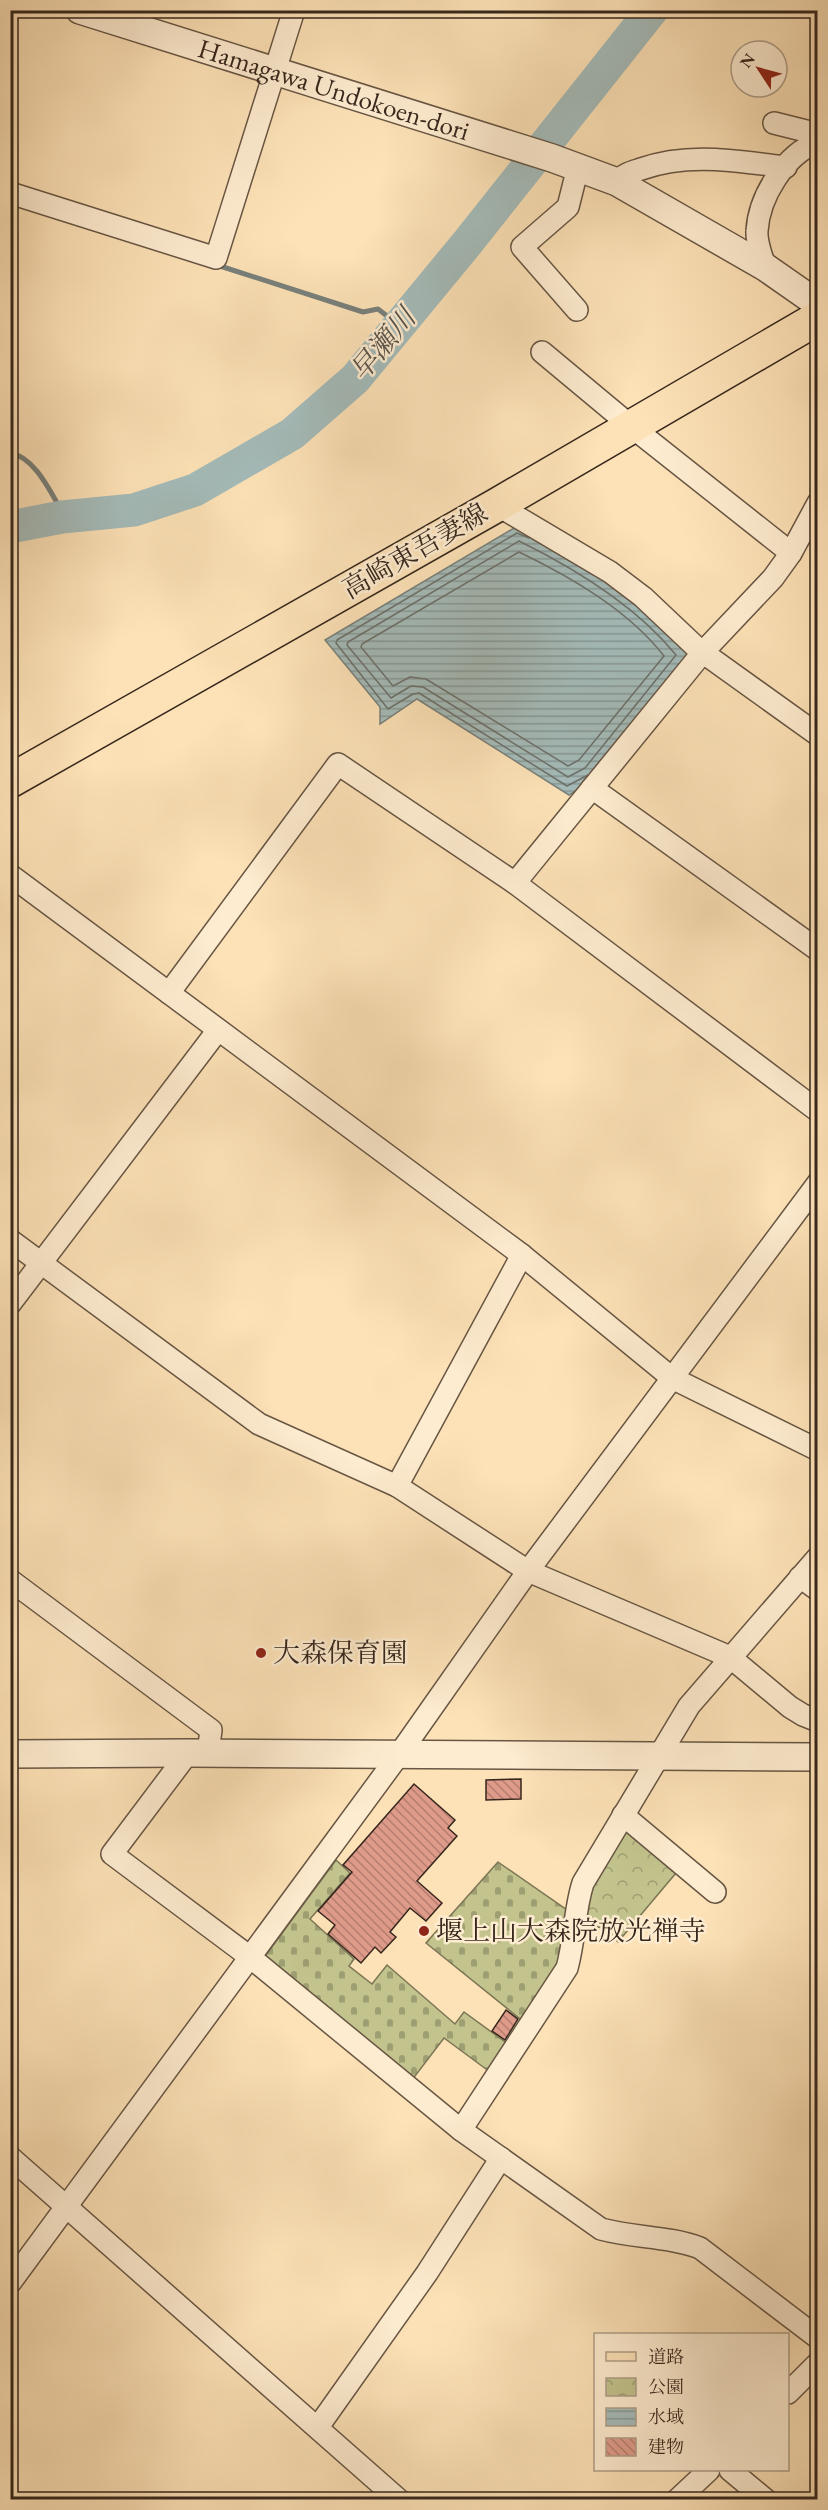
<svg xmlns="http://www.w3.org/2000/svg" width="828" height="2510" font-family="'EB Garamond','Noto Serif JP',serif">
<defs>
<pattern id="cemetery-stones" width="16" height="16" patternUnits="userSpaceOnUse" patternTransform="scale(1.5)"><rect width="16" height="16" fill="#c2c38d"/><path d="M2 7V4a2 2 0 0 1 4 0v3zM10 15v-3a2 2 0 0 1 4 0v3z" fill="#9e9e73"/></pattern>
<pattern id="park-crowns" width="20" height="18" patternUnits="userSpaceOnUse" patternTransform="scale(1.5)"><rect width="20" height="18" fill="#c2c38d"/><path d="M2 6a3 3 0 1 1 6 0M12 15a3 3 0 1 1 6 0" fill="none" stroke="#9e9e73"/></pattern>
<pattern id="water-rules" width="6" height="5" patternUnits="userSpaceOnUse" patternTransform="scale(1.5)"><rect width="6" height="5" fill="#a4bbb9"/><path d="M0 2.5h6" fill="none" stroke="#869896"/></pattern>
<pattern id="building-back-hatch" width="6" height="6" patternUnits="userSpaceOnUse" patternTransform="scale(1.5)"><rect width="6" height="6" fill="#df9b8a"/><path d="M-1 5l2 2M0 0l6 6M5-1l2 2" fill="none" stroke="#b67e70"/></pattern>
</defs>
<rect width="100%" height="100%" fill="#fde2b7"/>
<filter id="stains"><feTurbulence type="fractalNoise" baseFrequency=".00333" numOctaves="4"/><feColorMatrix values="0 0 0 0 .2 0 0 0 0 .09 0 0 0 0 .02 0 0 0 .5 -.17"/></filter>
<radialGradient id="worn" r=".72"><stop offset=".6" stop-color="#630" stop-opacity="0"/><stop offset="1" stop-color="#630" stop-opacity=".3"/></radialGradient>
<!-- cemetery -->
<g fill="url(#cemetery-stones)" stroke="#7c7555" stroke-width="1.5">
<path d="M 336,1860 L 350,1873 L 310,1919 L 354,1959 L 349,1966 L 372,1984 L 387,1965 L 455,2024 L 464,2012 L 508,2044 L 490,2072 L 444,2038 L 412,2080 L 266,1959 L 266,1955 Z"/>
<path d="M 498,1862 L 567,1910 L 566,1946 L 560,1964 L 524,2022 L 426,1943 Z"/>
</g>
<!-- park -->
<path fill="url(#park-crowns)" stroke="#7c7555" stroke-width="1.5" d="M 627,1826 L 681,1867 L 618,1942 L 602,1928 L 581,1923 L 583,1904 Z"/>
<!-- water -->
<path fill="url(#water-rules)" stroke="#78807b" stroke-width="1.5" d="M 519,525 L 605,575 L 692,651 L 593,779 L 569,795 L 417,699 L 380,724 L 380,707 L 325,640 Z"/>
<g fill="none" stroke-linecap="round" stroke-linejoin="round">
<!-- shore -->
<g stroke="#6d716b" stroke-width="1.5">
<path d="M 529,538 L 517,533 L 337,640 L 336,643 L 388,709 L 413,694 L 419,693 L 567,786 L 588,775"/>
<path d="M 519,541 C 574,568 637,607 676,655 L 585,768 L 568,777 L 423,687 L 411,686 L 391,698 L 347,645 L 348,642 Z"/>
<path d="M 519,552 C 571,577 628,610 664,656 L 579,760 L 568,766 L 426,679 L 410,677 L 393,686 L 361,647 L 362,644 Z"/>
</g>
<!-- stream -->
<g stroke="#78807b" stroke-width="5">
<path d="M 220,266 L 363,312 L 378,309 L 400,326"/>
<path d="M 10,453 C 31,456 46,483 56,501"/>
</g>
<!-- river -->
<path stroke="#a4bbb9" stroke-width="33" d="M 10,527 L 62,517 L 134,510 L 195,490 L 292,434 L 355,379 L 468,242 L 652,10"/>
</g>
<!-- building -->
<g fill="url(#building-back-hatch)" stroke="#36271d" stroke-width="1.5">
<path d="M 521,1779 L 521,1799 L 486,1800 L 486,1780 Z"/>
<path d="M 414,1784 L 455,1820 L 448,1828 L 457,1836 L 417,1881 L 442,1903 L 426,1921 L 410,1908 L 390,1932 L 396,1937 L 381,1953 L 375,1947 L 361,1963 L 328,1934 L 335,1925 L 318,1911 L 352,1872 L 343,1865 Z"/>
<path d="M 506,2010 L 518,2019 L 505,2040 L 492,2031 Z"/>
</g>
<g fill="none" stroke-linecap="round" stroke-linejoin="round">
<defs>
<g id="minor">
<path d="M 774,123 L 818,134"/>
<path d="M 617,182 C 623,174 632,172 641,169 C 689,152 736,161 786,167"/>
<path d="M 10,193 L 216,258 L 294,10"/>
<path d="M 765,267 C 762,256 756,242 757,231 C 759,197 785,154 818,142"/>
<path d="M 577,310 L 522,247 L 568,207 L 578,167"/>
<path d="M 542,352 L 632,427 L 791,553"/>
<path d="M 497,505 L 610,572 L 643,597 L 698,649 L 818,735"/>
<path d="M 592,788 L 818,950"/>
<path d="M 10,875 L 522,1255 L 672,1378 L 818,1450"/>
<path d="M 515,883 L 703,652 L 773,578 L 791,553 L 818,503"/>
<path d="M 169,993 L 338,764 L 515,883 L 818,1111"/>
<path d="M 10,1240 L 259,1424 L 397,1486 L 528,1571 L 730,1657 L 790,1707 L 803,1715 L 818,1721"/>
<path d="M 10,1304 L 218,1030"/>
<path d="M 397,1486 L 522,1255"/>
<path d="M 800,1577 L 818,1590"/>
<path d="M 10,1580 L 211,1730 L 208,1753"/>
<path d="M 188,1753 L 112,1854 L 250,1957 L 461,2130 L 601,2229 C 634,2238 668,2236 700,2248 L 818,2338"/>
<path d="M 623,1815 L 715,1892"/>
<path d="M 461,2130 L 567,1968 C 575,1940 574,1911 583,1883 L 689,1706 L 818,1557"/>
<path d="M 10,2157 L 399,2500"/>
<path d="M 10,2283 L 398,1756 L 528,1571 L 818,1183"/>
<path d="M 788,2393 L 818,2363"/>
<path d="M 318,2427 L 427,2273 L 501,2158"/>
<path d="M 730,2470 L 766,2500"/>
<path d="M 677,2500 L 709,2470"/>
</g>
<g id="tertiary">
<path id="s1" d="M 80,10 L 552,158 L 617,182 L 765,267 L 818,304"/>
<path d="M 10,1754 L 188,1753 L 818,1757"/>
</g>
<path id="primary" d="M 10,781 L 497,505 L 818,318"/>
</defs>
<!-- minor casing -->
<use href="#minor" stroke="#685644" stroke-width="24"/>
<!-- tertiary casing -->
<use href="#tertiary" stroke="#685644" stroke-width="30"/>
<!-- primary casing -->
<use href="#primary" stroke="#36271d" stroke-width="36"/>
<!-- minor -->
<use href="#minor" stroke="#feecd0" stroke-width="21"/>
<!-- tertiary -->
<use href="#tertiary" stroke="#feecd0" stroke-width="27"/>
<!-- primary -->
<use href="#primary" stroke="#fde2b7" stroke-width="33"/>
</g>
<!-- markers -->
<g fill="#8f2418" stroke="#feecd0" stroke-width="2">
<circle cx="261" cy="1653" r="6"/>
<circle cx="424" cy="1931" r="6"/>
</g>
<g text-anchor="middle" stroke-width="5" stroke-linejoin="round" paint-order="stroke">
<!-- street labels -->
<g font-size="27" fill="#36271d" stroke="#feecd0">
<text dy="9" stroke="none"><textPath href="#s1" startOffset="266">Hamagawa Undokoen-dori</textPath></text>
<text transform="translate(415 551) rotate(-30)" y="9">高崎東吾妻線</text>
</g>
<!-- poi labels -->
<g font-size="27" fill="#36271d" stroke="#feecd0" text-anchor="start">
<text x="273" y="1662">大森保育園</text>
<text x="436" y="1940">堰上山大森院放光禅寺</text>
</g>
<!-- water labels -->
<g font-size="28" font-style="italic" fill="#57534c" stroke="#feecd0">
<text transform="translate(382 344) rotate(-50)" y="10">早瀬川</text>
</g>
</g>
<!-- margin -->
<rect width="828" height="2510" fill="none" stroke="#fde2b7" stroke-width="36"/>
<rect x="12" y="12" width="804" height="2486" fill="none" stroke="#36271d" stroke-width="3"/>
<rect x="18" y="18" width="792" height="2474" fill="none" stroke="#36271d" stroke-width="1.5"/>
<!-- legend -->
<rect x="594" y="2333" width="195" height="138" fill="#feecd0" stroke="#ae9d88" stroke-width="1.5"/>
<rect x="606" y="2352" width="30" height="9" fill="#fde2b7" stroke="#ae9d88" stroke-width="1.5"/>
<text x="648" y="2363" font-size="18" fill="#36271d">道路</text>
<rect x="606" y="2378" width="30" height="18" fill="url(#park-crowns)" stroke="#ae9d88" stroke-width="1.5"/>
<text x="648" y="2393" font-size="18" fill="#36271d">公園</text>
<rect x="606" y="2408" width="30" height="18" fill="url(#water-rules)" stroke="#ae9d88" stroke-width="1.5"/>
<text x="648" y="2423" font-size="18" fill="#36271d">水域</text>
<rect x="606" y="2438" width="30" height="18" fill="url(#building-back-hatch)" stroke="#ae9d88" stroke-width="1.5"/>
<text x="648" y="2453" font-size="18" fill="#36271d">建物</text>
<!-- north arrow -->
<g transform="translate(759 69) rotate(306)"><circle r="28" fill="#feecd0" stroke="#ae9d88" stroke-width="1.5"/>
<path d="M0-4.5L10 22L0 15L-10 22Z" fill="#8f2418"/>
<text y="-9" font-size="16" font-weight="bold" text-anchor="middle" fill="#36271d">N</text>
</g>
<rect width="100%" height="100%" filter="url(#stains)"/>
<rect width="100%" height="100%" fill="url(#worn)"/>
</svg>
